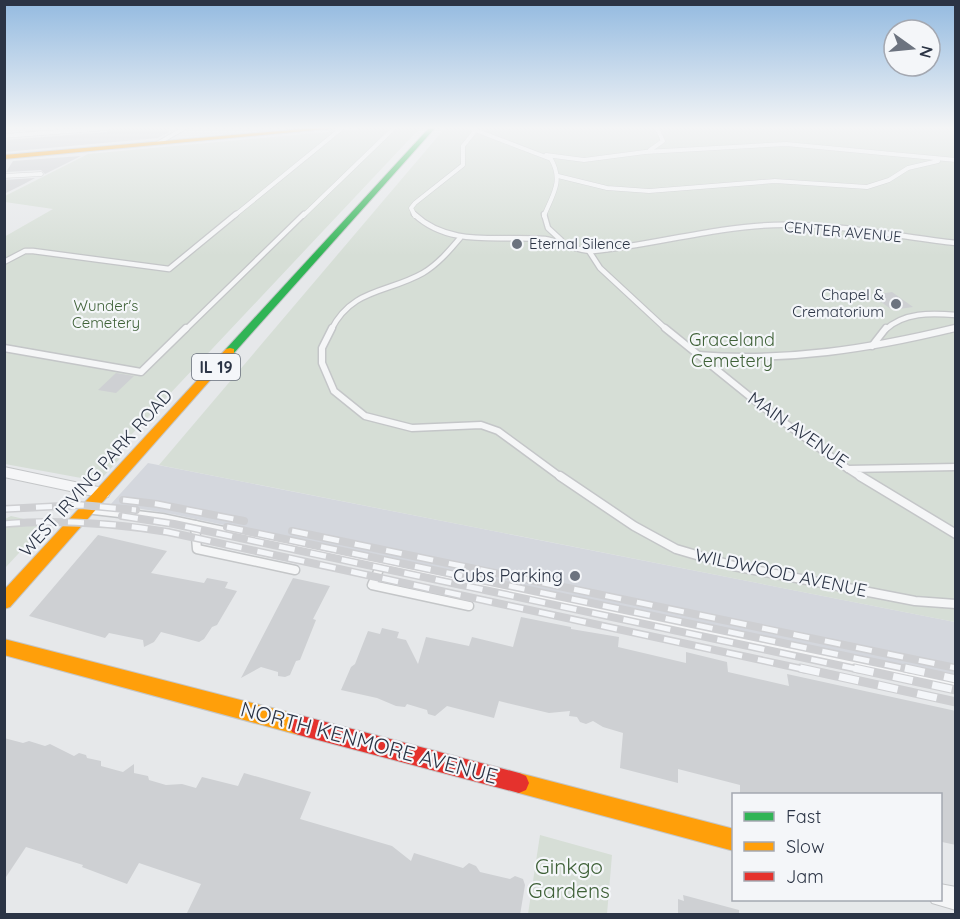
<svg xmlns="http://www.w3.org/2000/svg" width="960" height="919" font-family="Quicksand,sans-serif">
<rect width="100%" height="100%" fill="#e6e8ea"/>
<!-- built -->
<path fill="#d4d7dd" d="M 148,463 L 955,622 L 955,680 L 172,514 L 111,504 Z"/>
<!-- green -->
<g fill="#d6ded6">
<path d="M 371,128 L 420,128 L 116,451 L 124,454 L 102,478 L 92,480 L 5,464 L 4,237 L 53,209 L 5,202 L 5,196 L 88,154 Z"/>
<path d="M 445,128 L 955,128 L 955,622 L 159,465 Z"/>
<path d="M 11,516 L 46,524 L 5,568 L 5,519 Z"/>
<path d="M 540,835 L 612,855 L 607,914 L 528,914 Z"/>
</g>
<!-- building -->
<g fill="#ced0d3">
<path d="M 112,128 L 169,128 L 169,132 L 158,138 L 4,152 L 5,140 L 108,132 Z"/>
<path d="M 81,156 L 45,174 L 41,170 L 6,172 L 13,161 Z"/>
<path d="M 35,178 L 24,184 L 4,194 L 4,180 Z"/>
<path d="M 892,292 L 913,307 L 892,310 L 872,295 Z"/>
<path d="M 116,373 L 134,376 L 116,393 L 98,390 Z"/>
<path d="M 98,535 L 167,551 L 151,573 L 204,583 L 207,578 L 228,582 L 225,588 L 237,591 L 217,625 L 212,627 L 204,639 L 199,642 L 161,632 L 154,642 L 144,647 L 143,640 L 109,633 L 105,638 L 29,616 Z"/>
<path d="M 293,578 L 330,586 L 313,619 L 316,620 L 300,660 L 296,661 L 290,675 L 285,677 L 278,676 L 278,672 L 261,667 L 241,678 Z"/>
<path d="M 521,617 L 571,627 L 571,629 L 619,637 L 618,647 L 686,663 L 686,652 L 727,662 L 728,672 L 789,686 L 787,674 L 956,711 L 956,845 L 942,842 L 940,836 L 940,795 L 740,795 L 740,785 L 678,769 L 678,783 L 620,768 L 623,733 L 603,727 L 593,721 L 586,724 L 580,722 L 577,717 L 569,716 L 570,711 L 549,713 L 499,701 L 494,718 L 447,706 L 435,716 L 428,714 L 427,710 L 407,704 L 405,707 L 396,706 L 377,698 L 341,690 L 351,667 L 355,664 L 368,631 L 380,634 L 382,628 L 399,632 L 397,638 L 406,640 L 418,664 L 426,637 L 469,646 L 472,637 L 513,647 Z"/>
<path d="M 4,738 L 23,743 L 29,741 L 45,746 L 50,744 L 74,756 L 79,753 L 86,755 L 87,758 L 101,761 L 101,766 L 123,772 L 134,764 L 134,773 L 148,776 L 149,780 L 166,785 L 182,784 L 196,788 L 202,777 L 238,786 L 244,773 L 311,792 L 300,819 L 392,846 L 411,861 L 414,853 L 463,868 L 469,863 L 476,866 L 480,872 L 510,879 L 515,876 L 523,879 L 525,885 L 520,915 L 186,915 L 201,884 L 139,863 L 127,884 L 82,867 L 83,865 L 26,847 L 4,880 Z"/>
<path d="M 683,895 L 739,910 L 739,915 L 678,915 L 678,899 L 684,901 Z"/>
</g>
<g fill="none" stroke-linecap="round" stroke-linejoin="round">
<defs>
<g id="lane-far4">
<path d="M 470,128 L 551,159 C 564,182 552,195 544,216"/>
<path d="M 4,136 L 108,128"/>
<path d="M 650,150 L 663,141 L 657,128"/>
<path d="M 546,155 L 584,160 L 645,152 L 786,144 L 956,160"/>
<path d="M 4,176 L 41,174"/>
<path d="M 558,176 L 607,188 L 649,191 L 775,181 L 867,187 L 889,180 L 908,168 L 938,161"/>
<path d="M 234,216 L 342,128"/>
<path d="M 303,216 L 394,128"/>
<path d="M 415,216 L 411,208 L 415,203 L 463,165 L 463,146 L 476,130"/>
</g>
<g id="lane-far3">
<path d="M 414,214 C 450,248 499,235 545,239 C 560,241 578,252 593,251 C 654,245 713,227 774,225 C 834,223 896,236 956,243"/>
<path d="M 544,214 L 548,228 L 561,240"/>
<path d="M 589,251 L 600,268 L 667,330"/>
<path d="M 4,262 L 25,251 L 33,251 L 169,269 L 236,214"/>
<path d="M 185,330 L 304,214"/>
<path d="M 331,330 C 352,288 388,293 423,273 C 438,264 449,251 460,238"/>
<path d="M 885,330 C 904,312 931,313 956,315"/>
<path d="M 949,330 L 956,328"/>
</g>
<g id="lane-far2">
<path d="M 332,328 L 322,348 L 322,363 L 334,391 L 365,416 L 412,428 L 481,425 L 498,431 L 562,478"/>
<path d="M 665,328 L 759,404 L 848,469 L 956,467"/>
<path d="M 872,346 L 886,328"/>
<path d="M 4,348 L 141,372 L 186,328"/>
<path d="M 697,355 C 786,362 869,349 955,328"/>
<path d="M 848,469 L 862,478"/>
</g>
<g id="lane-far1">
<path d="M 560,476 L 634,526 L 676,549 L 734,566 L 915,601 L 956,604"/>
<path d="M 860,476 L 956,534"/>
<path d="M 94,510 L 162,518 L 879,670"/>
<path d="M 195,525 L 197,549 L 295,570"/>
<path d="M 381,565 L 372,585 L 469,606"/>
</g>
<path id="lane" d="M 872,668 L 956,686"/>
<g id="street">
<path d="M 181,128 L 188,128 L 160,144 L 155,143 Z"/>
<path d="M 4,467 L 103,488 L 108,489 L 110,493 L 108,497 L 103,498 L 4,477 Z"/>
<path d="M 940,884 L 956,887 L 956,910 L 932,903 L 930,900 L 940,900 Z"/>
</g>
<path id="fast" d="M 429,128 L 435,128 L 234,353 L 226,353 L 226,349 Z"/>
<g id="slow">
<path d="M 314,128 L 336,128 L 4,159 L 4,155 Z"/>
<path d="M 230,348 L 234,349 L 234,353 L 10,607 L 4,609 L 4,590 L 226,349 Z"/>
<path d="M 4,639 L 299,715 L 306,718 L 309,725 L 306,732 L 299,735 L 4,655 Z"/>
<path d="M 519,773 L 734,829 L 734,851 L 519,793 L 512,790 L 509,783 L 512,776 Z"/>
</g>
<path id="jam" d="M 299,715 L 519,773 L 526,776 L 529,783 L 526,790 L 519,793 L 299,735 L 292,732 L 289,725 L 292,718 Z"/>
</defs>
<!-- lane-far4 casing -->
<use href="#lane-far4" stroke="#c4c6c8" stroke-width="5"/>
<!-- lane-far3 casing -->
<use href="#lane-far3" stroke="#c4c6c8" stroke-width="7"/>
<!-- lane-far2 casing -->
<use href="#lane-far2" stroke="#c4c6c8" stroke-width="9"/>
<!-- lane-far1 casing -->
<use href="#lane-far1" stroke="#c4c6c8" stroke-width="11"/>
<!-- lane casing -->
<use href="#lane" stroke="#c4c6c8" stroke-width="14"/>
<!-- street casing -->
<use href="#street" stroke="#c4c6c8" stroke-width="2"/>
<!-- fast casing -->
<use href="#fast" stroke="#c4c6c8" stroke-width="2"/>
<!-- slow casing -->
<use href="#slow" stroke="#c4c6c8" stroke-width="2"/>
<!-- jam casing -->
<use href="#jam" stroke="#c4c6c8" stroke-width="2"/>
<!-- lane-far4 -->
<use href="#lane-far4" stroke="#f5f6f7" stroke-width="4"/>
<!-- lane-far3 -->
<use href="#lane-far3" stroke="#f5f6f7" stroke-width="4.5"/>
<!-- lane-far2 -->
<use href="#lane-far2" stroke="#f5f6f7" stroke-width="6"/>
<!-- lane-far1 -->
<use href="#lane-far1" stroke="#f5f6f7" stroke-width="8"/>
<!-- lane -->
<use href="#lane" stroke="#f5f6f7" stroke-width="10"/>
<!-- street -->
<use href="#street" fill="#f5f6f7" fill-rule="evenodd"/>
<!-- fast -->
<use href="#fast" fill="#30b455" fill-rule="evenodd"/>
<!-- slow -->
<use href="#slow" fill="#ff9f0a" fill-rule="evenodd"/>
<!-- jam -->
<use href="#jam" fill="#e5322d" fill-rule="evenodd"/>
<defs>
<g id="rail-far1">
<path d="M 123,500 L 157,504 L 244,521"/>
<path d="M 4,509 L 81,505 L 136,510"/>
<path d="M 122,516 L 174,524 L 861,670"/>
<path d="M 4,524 C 59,519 113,523 168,532 L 807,670"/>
<path d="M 227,527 L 912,670"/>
<path d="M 292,531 L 956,668"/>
</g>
<g id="rail">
<path d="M 800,668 L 956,702"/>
<path d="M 854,668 L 956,690"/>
<path d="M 905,668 L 956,679"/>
</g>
</defs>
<!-- rail-far1 casing -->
<use href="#rail-far1" stroke="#cecfd2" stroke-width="8"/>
<!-- rail casing -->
<use href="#rail" stroke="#cecfd2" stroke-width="9"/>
<!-- rail-far1 -->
<use href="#rail-far1" stroke="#f4f6f9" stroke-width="5" stroke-dasharray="16" stroke-linecap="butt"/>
<!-- rail -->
<use href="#rail" stroke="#f4f6f9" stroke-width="7" stroke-dasharray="20" stroke-linecap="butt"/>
</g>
<!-- sky -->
<linearGradient id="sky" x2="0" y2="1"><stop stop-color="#93bae0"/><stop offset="0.5" stop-color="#f4f5f6"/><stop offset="1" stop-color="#f4f5f6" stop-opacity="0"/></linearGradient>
<rect width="960" height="256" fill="url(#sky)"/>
<!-- markers -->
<g fill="#6c737f" stroke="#f4f6f9" stroke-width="2">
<circle cx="517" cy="244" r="6"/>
<circle cx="896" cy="304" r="6"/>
<circle cx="575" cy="576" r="6"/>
</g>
<g text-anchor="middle" stroke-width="4.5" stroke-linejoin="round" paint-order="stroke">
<!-- far-street labels -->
<g font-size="15" fill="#2b3445" stroke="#f4f6f9">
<text transform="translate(843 232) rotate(5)" y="5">CENTER AVENUE</text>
</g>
<!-- far-poi labels -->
<g font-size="15" fill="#2b3445" stroke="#f4f6f9" text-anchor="start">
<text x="529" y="249">Eternal Silence</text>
<text x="884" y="300" text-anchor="end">Chapel &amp;<tspan x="884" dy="17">Crematorium</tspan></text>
</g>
<!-- far-park labels -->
<g font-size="15" fill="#3f6138" stroke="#f4f6f9">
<text x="106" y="311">Wunder's<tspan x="106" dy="17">Cemetery</tspan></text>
</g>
<!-- shield labels -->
<rect fill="#f4f6f9" stroke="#676e7b" stroke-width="1.5" x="192" y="354" width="48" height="26" rx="4.5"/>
<g font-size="16" font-weight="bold" fill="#2b3445">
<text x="216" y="373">IL 19</text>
</g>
<!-- park labels -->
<g font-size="18" fill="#3f6138" stroke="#f4f6f9">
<text x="732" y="346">Graceland<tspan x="732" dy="21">Cemetery</tspan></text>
</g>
<!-- street labels -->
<g font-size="18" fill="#2b3445" stroke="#f4f6f9">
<text transform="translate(798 430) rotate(35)" y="6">MAIN AVENUE</text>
<text transform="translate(96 473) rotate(-48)" y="6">WEST IRVING PARK ROAD</text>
<text transform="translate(781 573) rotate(12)" y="6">WILDWOOD AVENUE</text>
</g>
<!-- poi labels -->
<g font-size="18" fill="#2b3445" stroke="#f4f6f9" text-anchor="end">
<text x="563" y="582">Cubs Parking</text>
</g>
<!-- near-street labels -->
<g font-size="21" fill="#2b3445" stroke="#f4f6f9">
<text transform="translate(369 743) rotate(15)" y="7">NORTH KENMORE AVENUE</text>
</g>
<!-- near-park labels -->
<g font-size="21" fill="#3f6138" stroke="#f4f6f9">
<text x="569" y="874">Ginkgo<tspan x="569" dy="24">Gardens</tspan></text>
</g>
</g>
<!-- border -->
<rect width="960" height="919" fill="none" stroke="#2b3445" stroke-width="12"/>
<!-- legend -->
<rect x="732" y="793" width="210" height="108" fill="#f4f6f9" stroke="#a4a8b1" stroke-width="1.5"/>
<rect x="744" y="812" width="30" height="9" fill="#30b455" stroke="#a4a8b1" stroke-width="1.5"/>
<text x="786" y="823" font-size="18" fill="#2b3445">Fast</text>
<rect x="744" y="842" width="30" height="9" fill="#ff9f0a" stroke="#a4a8b1" stroke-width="1.5"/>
<text x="786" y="853" font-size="18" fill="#2b3445">Slow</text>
<rect x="744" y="872" width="30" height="9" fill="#e5322d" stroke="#a4a8b1" stroke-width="1.5"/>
<text x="786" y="883" font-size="18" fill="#2b3445">Jam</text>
<!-- north arrow -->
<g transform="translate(912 48) rotate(105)"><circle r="28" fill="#f4f6f9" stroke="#a4a8b1" stroke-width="1.5"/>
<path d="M0-4.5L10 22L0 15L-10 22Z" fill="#6c737f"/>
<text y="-9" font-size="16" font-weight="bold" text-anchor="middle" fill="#2b3445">N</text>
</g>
</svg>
